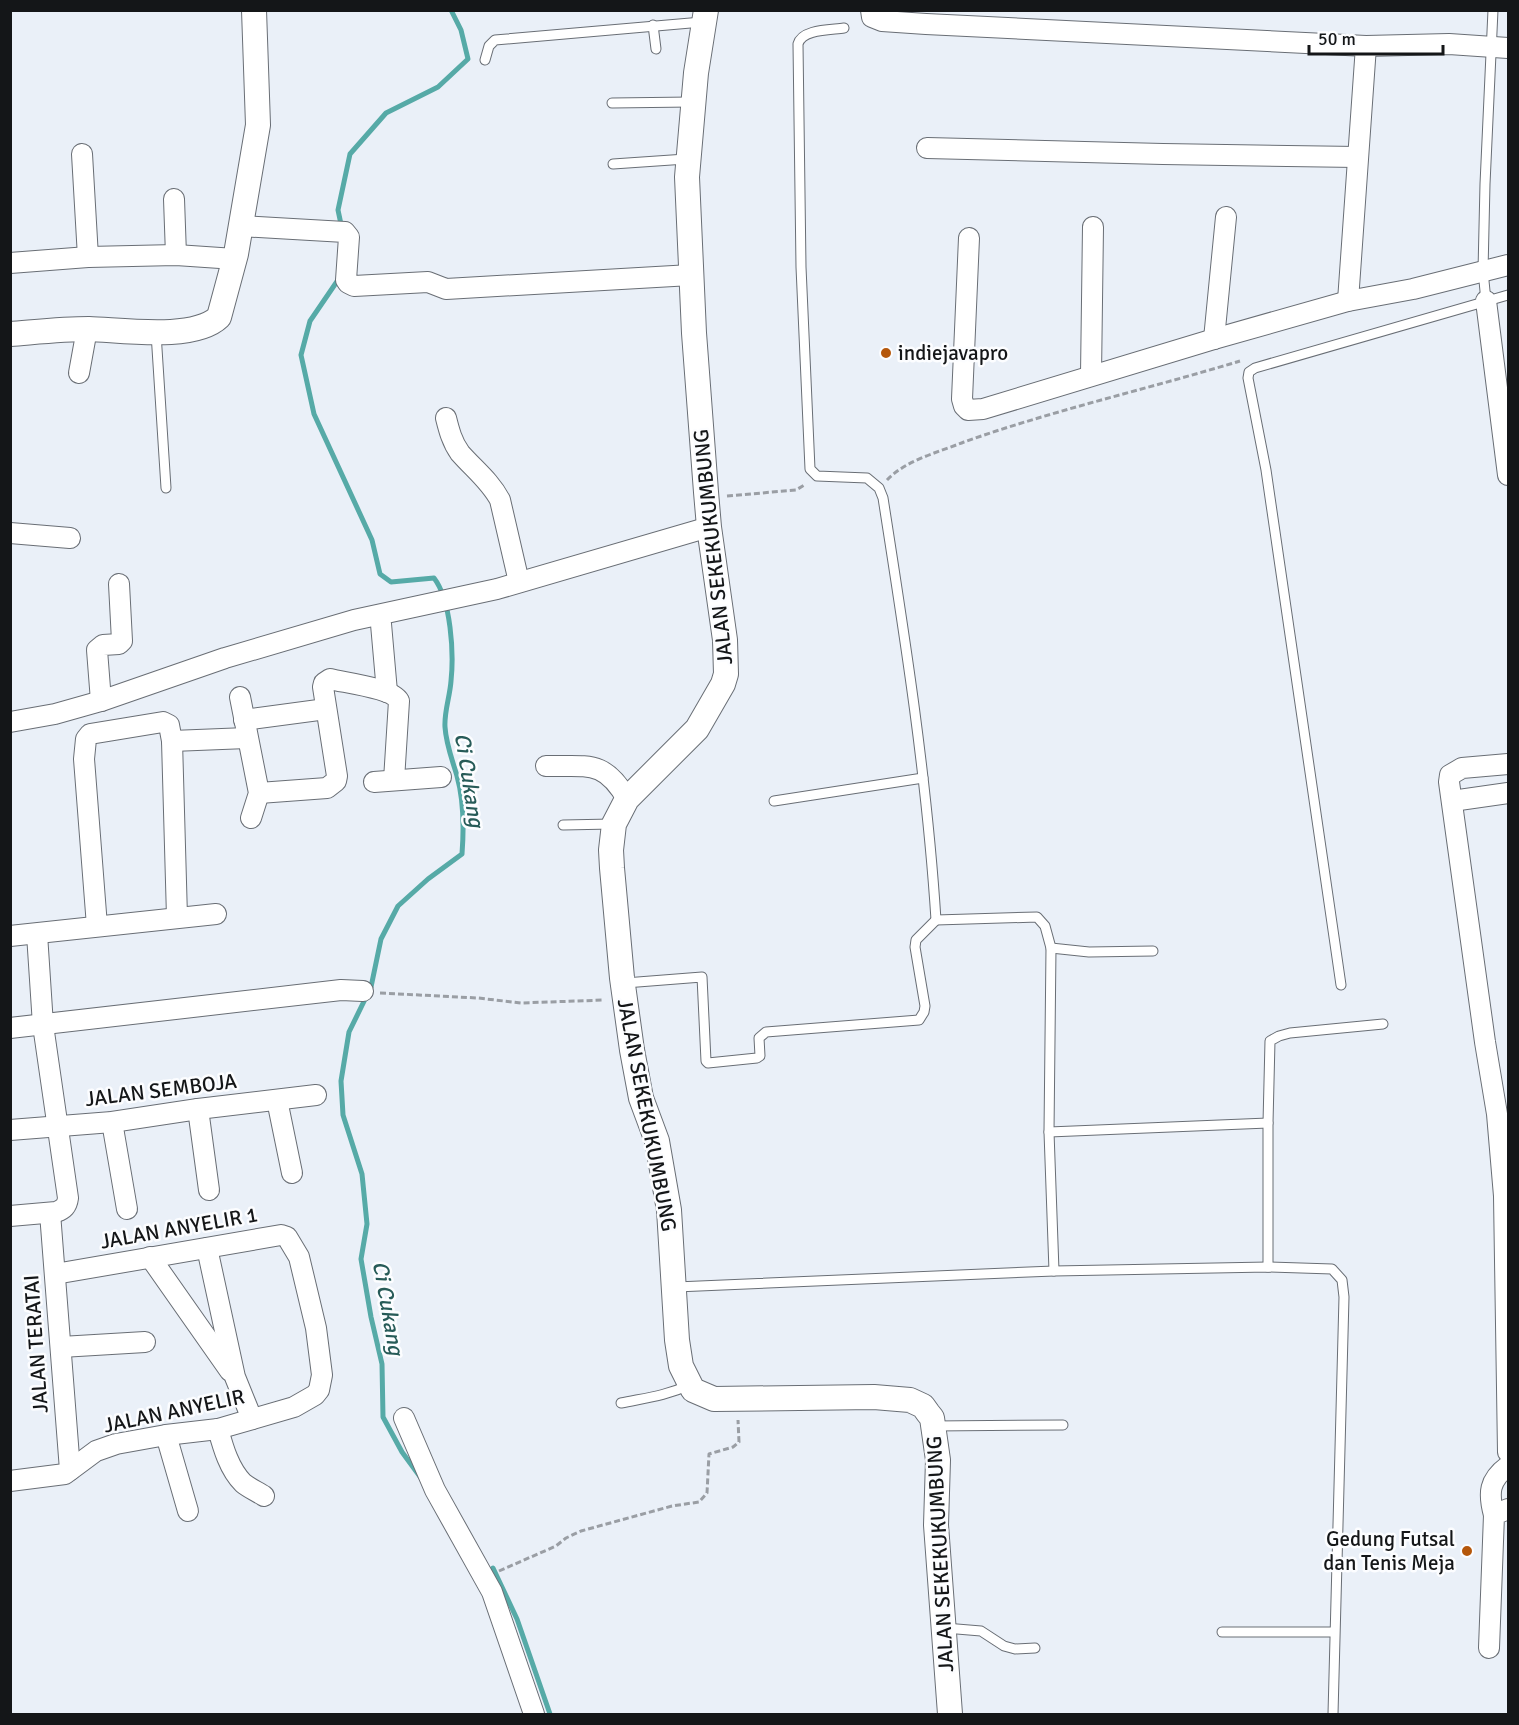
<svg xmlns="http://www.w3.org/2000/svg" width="1519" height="1725" font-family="Signika,sans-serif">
<rect width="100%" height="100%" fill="#eaf0f8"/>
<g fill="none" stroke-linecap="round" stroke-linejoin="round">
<!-- stream -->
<g stroke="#56aaa7" stroke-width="5">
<path d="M 342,229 L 338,210 L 350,154 L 386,113 L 438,87 L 468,59 L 461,30 L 451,10"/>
<path d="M 340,277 L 310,321 L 301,355 L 314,414 L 372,540 L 380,574 L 391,582 L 434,578 C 451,600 454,653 451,681 C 450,696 444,712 445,727 C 446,744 452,759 457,776 C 464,801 464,828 462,854 L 428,879 L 398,906 L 381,939 L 371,987 L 349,1032 L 341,1081 L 343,1115 L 362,1174 L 367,1224 L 361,1259 L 371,1317 L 382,1364 L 383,1417 L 402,1452 L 421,1478"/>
<path d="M 493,1568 L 517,1619 L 550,1714"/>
</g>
<defs>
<g id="service">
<path d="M 653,25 L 656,49"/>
<path d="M 844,28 C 831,30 802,29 798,44 L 801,267 L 810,469 L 817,476 L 867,478 L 879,488 L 883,498 C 905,638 927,778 936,920 L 1037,917 L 1045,926 L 1051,948 L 1049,1132 L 1054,1271 L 1268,1267 L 1332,1269 L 1342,1280 L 1344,1297 L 1333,1714"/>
<path d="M 485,60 L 489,46 L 495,40 L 702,22"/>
<path d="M 612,103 L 691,102"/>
<path d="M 613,164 L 686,159"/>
<path d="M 1486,301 L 1483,271 L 1485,184 L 1493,10"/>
<path d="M 156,333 L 166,488"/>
<path d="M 774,801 L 923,778"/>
<path d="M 563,825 L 612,824"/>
<path d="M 1051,948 L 1089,952 L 1153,951"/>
<path d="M 625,983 L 702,977 L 706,1061 L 708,1063 L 757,1058 L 760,1056 L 759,1038 L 766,1032 L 919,1020 L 924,1012 L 925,1006 L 915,947 L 916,940 L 936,920"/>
<path d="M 1341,985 L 1266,470 L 1248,378 L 1249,372 L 1255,368 L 1508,295"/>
<path d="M 1049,1132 L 1268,1123"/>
<path d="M 1268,1267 L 1268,1123 L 1270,1041 L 1279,1036 L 1290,1033 L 1383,1024"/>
<path d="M 676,1287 L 1054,1271"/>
<path d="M 621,1403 C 645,1398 666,1396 689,1385"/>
<path d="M 933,1426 L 1063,1425"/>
<path d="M 945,1628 L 981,1631 L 1004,1646 L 1015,1649 L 1035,1648"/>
<path d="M 1222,1632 L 1334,1632"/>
</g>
<g id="minor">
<path d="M 871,10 L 872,17 L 882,21 L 926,24 L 1366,46 L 1449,44 L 1508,48"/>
<path d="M 927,148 L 1163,154 L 1357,157"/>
<path d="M 82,154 L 88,257"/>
<path d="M 174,199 L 176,255"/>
<path d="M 241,226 L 345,232 L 349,237 L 346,280 L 348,283 L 354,286 L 428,282 L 446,289 L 691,275"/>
<path d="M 969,238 L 962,399 L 964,406 L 968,410 L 983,409 L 1214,339 L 1348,301 L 1413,289 L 1508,265"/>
<path d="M 10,263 L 88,257 L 176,255 L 235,259"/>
<path d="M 1348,301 L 1366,46"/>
<path d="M 1486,301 L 1508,475"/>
<path d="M 1214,339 L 1226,217"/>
<path d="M 79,373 L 87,329"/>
<path d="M 1091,375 L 1093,227"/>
<path d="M 446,418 C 449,430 452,442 460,453 C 474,469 490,481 500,500 L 519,582"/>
<path d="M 10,533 L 70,538"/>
<path d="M 381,624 L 387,692"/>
<path d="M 240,697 L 259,793 L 251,818"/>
<path d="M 101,701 L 97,650 L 103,645 L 119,644 L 122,641 L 119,584"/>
<path d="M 244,720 L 326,709"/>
<path d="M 10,722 L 55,714 L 101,701 L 225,658 L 354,620 L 497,589 L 709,527"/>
<path d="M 172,741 L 247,738"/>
<path d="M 1508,764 L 1462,768 L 1450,775 L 1449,782 L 1485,1042 L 1497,1114 L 1504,1196 L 1508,1452"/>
<path d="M 546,766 C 588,767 604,759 627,799"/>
<path d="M 374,782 L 441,777"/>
<path d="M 259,793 L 327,788 L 336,781 L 337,776 L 323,687 L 324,683 L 330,679 C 346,683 392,688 399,701 L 394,780"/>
<path d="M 1452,801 L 1508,793"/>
<path d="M 97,926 L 84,759 L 86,739 L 90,734 L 163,722 L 169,725 L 172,741 L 177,917"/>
<path d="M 10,936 L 216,914"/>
<path d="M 10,1028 L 341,990 L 363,991"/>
<path d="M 277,1100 L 292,1173"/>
<path d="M 198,1109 L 209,1190"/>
<path d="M 112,1122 L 127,1209"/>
<path d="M 10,1130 L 112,1122 L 198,1109 L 316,1095"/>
<path d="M 50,1213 L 70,1470"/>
<path d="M 10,1216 L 56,1212 C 64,1209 67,1206 68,1198 L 43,1025 L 37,934"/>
<path d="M 207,1248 L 235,1377 L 252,1419"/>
<path d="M 150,1257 L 230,1371"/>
<path d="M 61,1347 L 145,1342"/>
<path d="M 404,1418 L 435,1490 L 492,1592 L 534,1714"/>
<path d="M 218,1429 C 223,1447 229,1469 243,1483 C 249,1488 258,1492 264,1496"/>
<path d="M 166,1435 L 188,1511"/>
<path d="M 10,1481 L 65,1474 L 96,1451 L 116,1444 L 166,1435 L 218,1429 L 294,1407 L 315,1395 L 319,1390 L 322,1375 L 316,1328 L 299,1257 L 287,1237 L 281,1235 L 55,1274"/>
<path d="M 1494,1515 C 1488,1493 1489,1480 1508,1466"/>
<path d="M 1489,1648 L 1494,1515 L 1508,1509"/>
</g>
<g id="tertiary">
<path d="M 706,10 L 696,73 L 687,177 L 694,333 L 706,492 L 709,527 L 725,640 L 726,674 L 723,684 L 697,729 L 627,799 L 614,824 L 611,850 L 612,868 L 622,978 L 632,1050 L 641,1098 L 657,1141 L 669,1210 L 677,1340 L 681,1366 L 693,1390 L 714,1399 L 874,1397 L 910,1400 L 923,1406 L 928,1413 L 932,1418 L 938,1460 L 936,1525 L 950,1714"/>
<path d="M 10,334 C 36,332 63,329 89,329 C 122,330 194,341 219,317 L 236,254 L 258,125 L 254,10"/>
</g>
</defs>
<!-- service casing -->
<use href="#service" stroke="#696e75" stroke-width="11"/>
<!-- minor casing -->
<use href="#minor" stroke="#696e75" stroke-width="22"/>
<!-- tertiary casing -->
<use href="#tertiary" stroke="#696e75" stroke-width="26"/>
<!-- path -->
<g stroke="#9a9ea4" stroke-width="3" stroke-dasharray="6 3" stroke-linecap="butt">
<path d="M 887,480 C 906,460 939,452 964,442 C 1054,410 1148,389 1240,361"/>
<path d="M 727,496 L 796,490 L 806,484"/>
<path d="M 380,993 L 478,998 L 521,1003 L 604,1000"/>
<path d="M 499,1571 L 556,1546 L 566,1538 L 581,1531 L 672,1506 L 699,1502 L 707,1493 L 709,1454 L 733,1447 L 739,1442 L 738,1420"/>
</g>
<!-- service -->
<use href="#service" stroke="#fff" stroke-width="9"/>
<!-- minor -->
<use href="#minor" stroke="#fff" stroke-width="20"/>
<!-- tertiary -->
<use href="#tertiary" stroke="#fff" stroke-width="24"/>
</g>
<!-- markers -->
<g fill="#b5570b" stroke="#fcfdff" stroke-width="2">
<circle cx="886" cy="353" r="6"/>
<circle cx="1467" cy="1551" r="6"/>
</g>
<g text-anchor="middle" stroke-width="5" stroke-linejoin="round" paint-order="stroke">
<!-- poi labels -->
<g font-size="21" fill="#141618" stroke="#fcfdff" text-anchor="start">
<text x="898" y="360">indiejavapro</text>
<text x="1455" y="1546" text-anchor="end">Gedung Futsal<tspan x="1455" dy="24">dan Tenis Meja</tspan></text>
</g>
<!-- street labels -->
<g font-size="21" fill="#141618" stroke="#fcfdff">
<text transform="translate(713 547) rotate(-96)" y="7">JALAN SEKEKUKUMBUNG</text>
<text transform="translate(161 1090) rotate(-7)" y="7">JALAN SEMBOJA</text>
<text transform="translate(647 1115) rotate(79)" y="7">JALAN SEKEKUKUMBUNG</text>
<text transform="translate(179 1228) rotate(-10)" y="7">JALAN ANYELIR 1</text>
<text transform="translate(36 1344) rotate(-94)" y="7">JALAN TERATAI</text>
<text transform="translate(174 1411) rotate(-12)" y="7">JALAN ANYELIR</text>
<text transform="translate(940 1554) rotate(-93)" y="7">JALAN SEKEKUKUMBUNG</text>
</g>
<!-- water labels -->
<g font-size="22" font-style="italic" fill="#275b58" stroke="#fcfdff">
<text transform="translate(470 780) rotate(81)" y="8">Ci Cukang</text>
<text transform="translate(389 1308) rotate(80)" y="8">Ci Cukang</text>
</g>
</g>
<!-- border -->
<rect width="1519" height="1725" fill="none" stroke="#141618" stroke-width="24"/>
<!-- scale -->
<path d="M1309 45v9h134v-9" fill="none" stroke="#141618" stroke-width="3"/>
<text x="1318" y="45" font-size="18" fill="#141618" stroke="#fcfdff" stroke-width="4.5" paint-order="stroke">50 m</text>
</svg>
